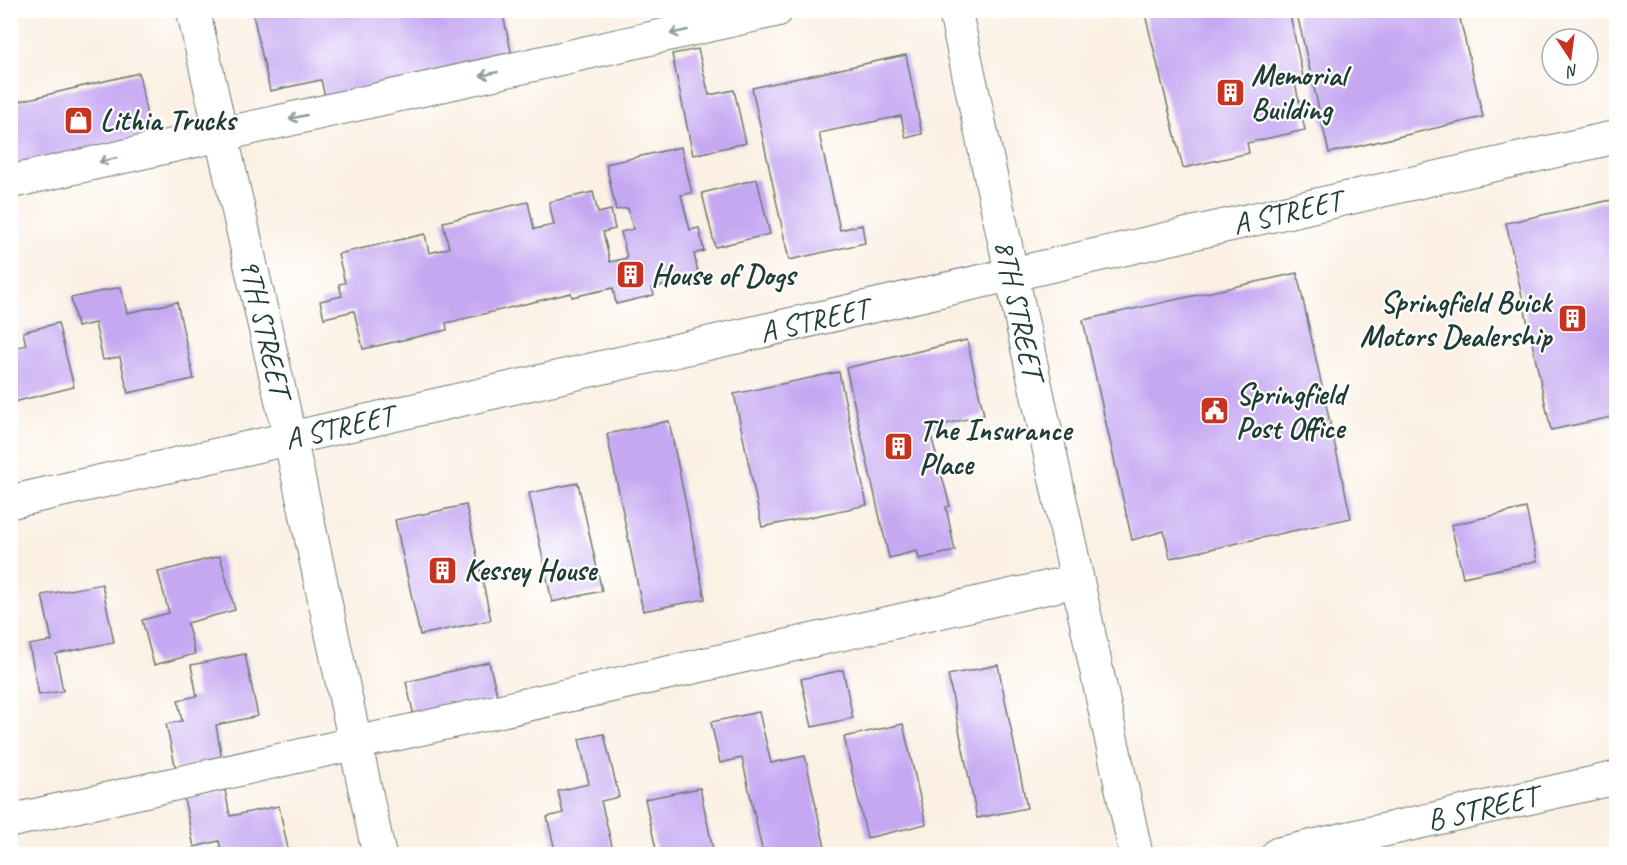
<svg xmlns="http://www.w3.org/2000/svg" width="1627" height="865" font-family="Caveat,sans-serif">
<rect width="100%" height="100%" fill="#fff"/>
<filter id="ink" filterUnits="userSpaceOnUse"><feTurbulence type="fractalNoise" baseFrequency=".0167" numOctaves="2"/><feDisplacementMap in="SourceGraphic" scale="12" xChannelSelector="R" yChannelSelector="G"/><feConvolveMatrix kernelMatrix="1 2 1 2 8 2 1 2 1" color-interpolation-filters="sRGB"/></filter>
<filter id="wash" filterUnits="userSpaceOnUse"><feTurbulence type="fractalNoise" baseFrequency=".008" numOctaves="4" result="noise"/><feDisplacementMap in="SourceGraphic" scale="24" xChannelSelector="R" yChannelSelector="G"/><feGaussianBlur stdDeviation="1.35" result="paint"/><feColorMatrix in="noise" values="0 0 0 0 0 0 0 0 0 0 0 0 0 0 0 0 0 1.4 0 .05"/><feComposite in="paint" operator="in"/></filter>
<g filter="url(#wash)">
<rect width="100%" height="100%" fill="#fbf0e3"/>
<g id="blocks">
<!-- building -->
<g fill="#c6a8f2">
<path d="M 252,10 L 502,10 L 512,56 L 325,97 L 321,80 L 270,91 Z"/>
<path d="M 1144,10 L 1289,10 L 1303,76 L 1294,78 L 1305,130 L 1247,143 L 1249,153 L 1183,168 Z"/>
<path d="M 1296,10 L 1458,10 L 1483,117 L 1329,153 Z"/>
<path d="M 698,49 L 709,95 L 734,90 L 746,143 L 693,155 L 672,54 Z"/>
<path d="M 906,55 L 922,134 L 906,138 L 901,116 L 819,133 L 840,230 L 862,225 L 865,243 L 789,260 L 752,88 Z"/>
<path d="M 139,73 L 151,139 L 10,169 L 10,81 L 16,102 Z"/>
<path d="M 681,147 L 692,193 L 681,195 L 690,230 L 699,228 L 704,251 L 694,254 L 699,277 L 652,288 L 654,295 L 616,304 L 613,288 L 572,297 L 571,293 L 446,323 L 447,330 L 363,349 L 354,311 L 324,318 L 320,301 L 342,296 L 339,284 L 345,283 L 338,254 L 425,234 L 429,253 L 449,248 L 443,222 L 528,202 L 534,229 L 554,225 L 549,202 L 593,192 L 598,213 L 611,210 L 615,229 L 603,232 L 610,262 L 627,258 L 621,232 L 633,229 L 628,208 L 616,210 L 606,164 Z"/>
<path d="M 757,179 L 770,234 L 715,247 L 702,193 Z"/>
<path d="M 1616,199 L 1616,416 L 1551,430 L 1506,223 Z"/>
<path d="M 1297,273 L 1351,518 L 1170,558 L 1164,531 L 1132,540 L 1083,320 Z"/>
<path d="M 121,287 L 127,313 L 177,302 L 194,379 L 128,393 L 120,357 L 103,360 L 95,323 L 77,327 L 71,298 Z"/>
<path d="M 58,323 L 74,387 L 10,403 L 10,349 L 26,345 L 23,332 Z"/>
<path d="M 967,340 L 984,415 L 929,428 L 950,506 L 946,507 L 955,551 L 919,559 L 917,551 L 889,558 L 846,368 Z"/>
<path d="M 839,372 L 867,505 L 762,527 L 734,394 Z"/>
<path d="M 669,421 L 705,599 L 643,611 L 607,434 Z"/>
<path d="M 578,483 L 602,591 L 552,602 L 529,493 Z"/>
<path d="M 466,505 L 491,620 L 420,635 L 395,520 Z"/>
<path d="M 1526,508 L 1537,561 L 1463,577 L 1451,525 Z"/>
<path d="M 220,556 L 235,610 L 187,623 L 195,654 L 154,665 L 142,620 L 169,613 L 158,572 Z"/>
<path d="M 102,584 L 114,642 L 56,654 L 63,691 L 39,695 L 29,645 L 52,641 L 42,595 Z"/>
<path d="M 245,654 L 258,716 L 216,725 L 222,760 L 176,769 L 166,724 L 182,721 L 178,700 L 197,696 L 191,665 Z"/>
<path d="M 489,662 L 498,699 L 415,720 L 406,682 Z"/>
<path d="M 998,665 L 1027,808 L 977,818 L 948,675 Z"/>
<path d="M 843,670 L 853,718 L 812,727 L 801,679 Z"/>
<path d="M 759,712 L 771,763 L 805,756 L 825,848 L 795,854 L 763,854 L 742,758 L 720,763 L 711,722 Z"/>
<path d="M 903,724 L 926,824 L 867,838 L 844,737 Z"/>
<path d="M 604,734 L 619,797 L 601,801 L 614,854 L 556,854 L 547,817 L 563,813 L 558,791 L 589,784 L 579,739 Z"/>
<path d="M 700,788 L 714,854 L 657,854 L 645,799 Z"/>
<path d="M 225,790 L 230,816 L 279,806 L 289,854 L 222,854 L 219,841 L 194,847 L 184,798 Z"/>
</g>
</g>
</g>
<g filter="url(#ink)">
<use href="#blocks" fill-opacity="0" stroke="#6c7c71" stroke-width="1.5"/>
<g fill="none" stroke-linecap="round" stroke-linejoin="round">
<defs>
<g id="minor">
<path d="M 193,10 L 290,438 L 379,854"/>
<path d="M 955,10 L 1136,854"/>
<path d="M 10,182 L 777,10"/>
<path d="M 10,502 L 1616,137"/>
<path d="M 10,821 L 1076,581"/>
<path d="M 1278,854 L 1616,778"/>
</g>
</defs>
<!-- minor casing -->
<use href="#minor" stroke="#6c7c71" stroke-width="35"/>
<!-- minor -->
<use href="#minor" stroke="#fff" stroke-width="33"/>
</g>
<!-- one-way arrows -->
<defs><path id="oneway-shaft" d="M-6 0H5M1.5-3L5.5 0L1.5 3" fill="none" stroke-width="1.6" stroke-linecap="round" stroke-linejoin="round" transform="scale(1.5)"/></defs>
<g stroke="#8f9e9a">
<use href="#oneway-shaft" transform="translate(679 32) rotate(167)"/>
<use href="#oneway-shaft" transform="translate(489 74) rotate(167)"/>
<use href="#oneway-shaft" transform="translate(298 117) rotate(167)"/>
<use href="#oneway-shaft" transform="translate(108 160) rotate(167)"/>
</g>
</g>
<!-- icons -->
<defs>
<symbol id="building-square" viewBox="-11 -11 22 22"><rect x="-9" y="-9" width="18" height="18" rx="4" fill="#c8321e" stroke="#fff"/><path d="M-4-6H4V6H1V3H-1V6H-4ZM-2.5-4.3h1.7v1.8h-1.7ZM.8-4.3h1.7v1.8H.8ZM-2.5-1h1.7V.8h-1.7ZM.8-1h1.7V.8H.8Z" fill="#fff"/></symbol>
<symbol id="shop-square" viewBox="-11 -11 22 22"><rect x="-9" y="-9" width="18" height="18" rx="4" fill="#c8321e" stroke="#fff"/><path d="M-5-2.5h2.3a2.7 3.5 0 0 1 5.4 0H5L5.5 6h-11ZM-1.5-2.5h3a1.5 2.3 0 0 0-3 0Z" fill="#fff"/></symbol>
<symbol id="civic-square" viewBox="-11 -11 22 22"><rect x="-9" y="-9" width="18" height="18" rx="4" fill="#c8321e" stroke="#fff"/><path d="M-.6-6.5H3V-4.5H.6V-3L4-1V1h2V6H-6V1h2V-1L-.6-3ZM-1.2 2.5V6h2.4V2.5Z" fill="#fff"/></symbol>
</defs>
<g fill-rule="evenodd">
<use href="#building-square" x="1214" y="76" width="33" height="33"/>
<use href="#shop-square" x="62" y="104" width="33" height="33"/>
<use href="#building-square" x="614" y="258" width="33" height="33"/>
<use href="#building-square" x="1556" y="302" width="33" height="33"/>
<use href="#civic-square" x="1198" y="394" width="33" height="33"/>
<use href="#building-square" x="882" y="430" width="33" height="33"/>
<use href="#building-square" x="426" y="554" width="33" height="33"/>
</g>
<g text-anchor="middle" stroke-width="4.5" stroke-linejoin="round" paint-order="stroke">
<!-- poi labels -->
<g font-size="30" font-weight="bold" fill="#1f3d34" stroke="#fff" text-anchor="start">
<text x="1251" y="85">Memorial<tspan x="1251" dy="34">Building</tspan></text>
<text x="100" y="130">Lithia Trucks</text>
<text x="651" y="285">House of Dogs</text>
<text x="1551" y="312" text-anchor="end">Springfield Buick<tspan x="1551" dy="34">Motors Dealership</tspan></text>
<text x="1236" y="404">Springfield<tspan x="1236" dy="34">Post Office</tspan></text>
<text x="919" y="440">The Insurance<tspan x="919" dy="34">Place</tspan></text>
<text x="464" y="580">Kessey House</text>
</g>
<!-- street labels -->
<g font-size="30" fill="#1f3d34" stroke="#fff">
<text transform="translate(1287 212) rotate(-13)" y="10">A STREET</text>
<text transform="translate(1019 309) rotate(78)" y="10">8TH STREET</text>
<text transform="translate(814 320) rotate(-13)" y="10">A STREET</text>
<text transform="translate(265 327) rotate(77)" y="10">9TH STREET</text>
<text transform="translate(339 427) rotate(-13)" y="10">A STREET</text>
<text transform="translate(1482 808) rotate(-13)" y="10">B STREET</text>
</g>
</g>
<!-- margin -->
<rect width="1627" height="865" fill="none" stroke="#fff" stroke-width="36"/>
<!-- north arrow -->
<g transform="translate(1570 57) rotate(167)"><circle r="28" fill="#ffffff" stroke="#a5b1ae" stroke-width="1.5"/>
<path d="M0-4.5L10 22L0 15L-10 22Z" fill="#c8321e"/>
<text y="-9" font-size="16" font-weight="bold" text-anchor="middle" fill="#1f3d34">N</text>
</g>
</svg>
